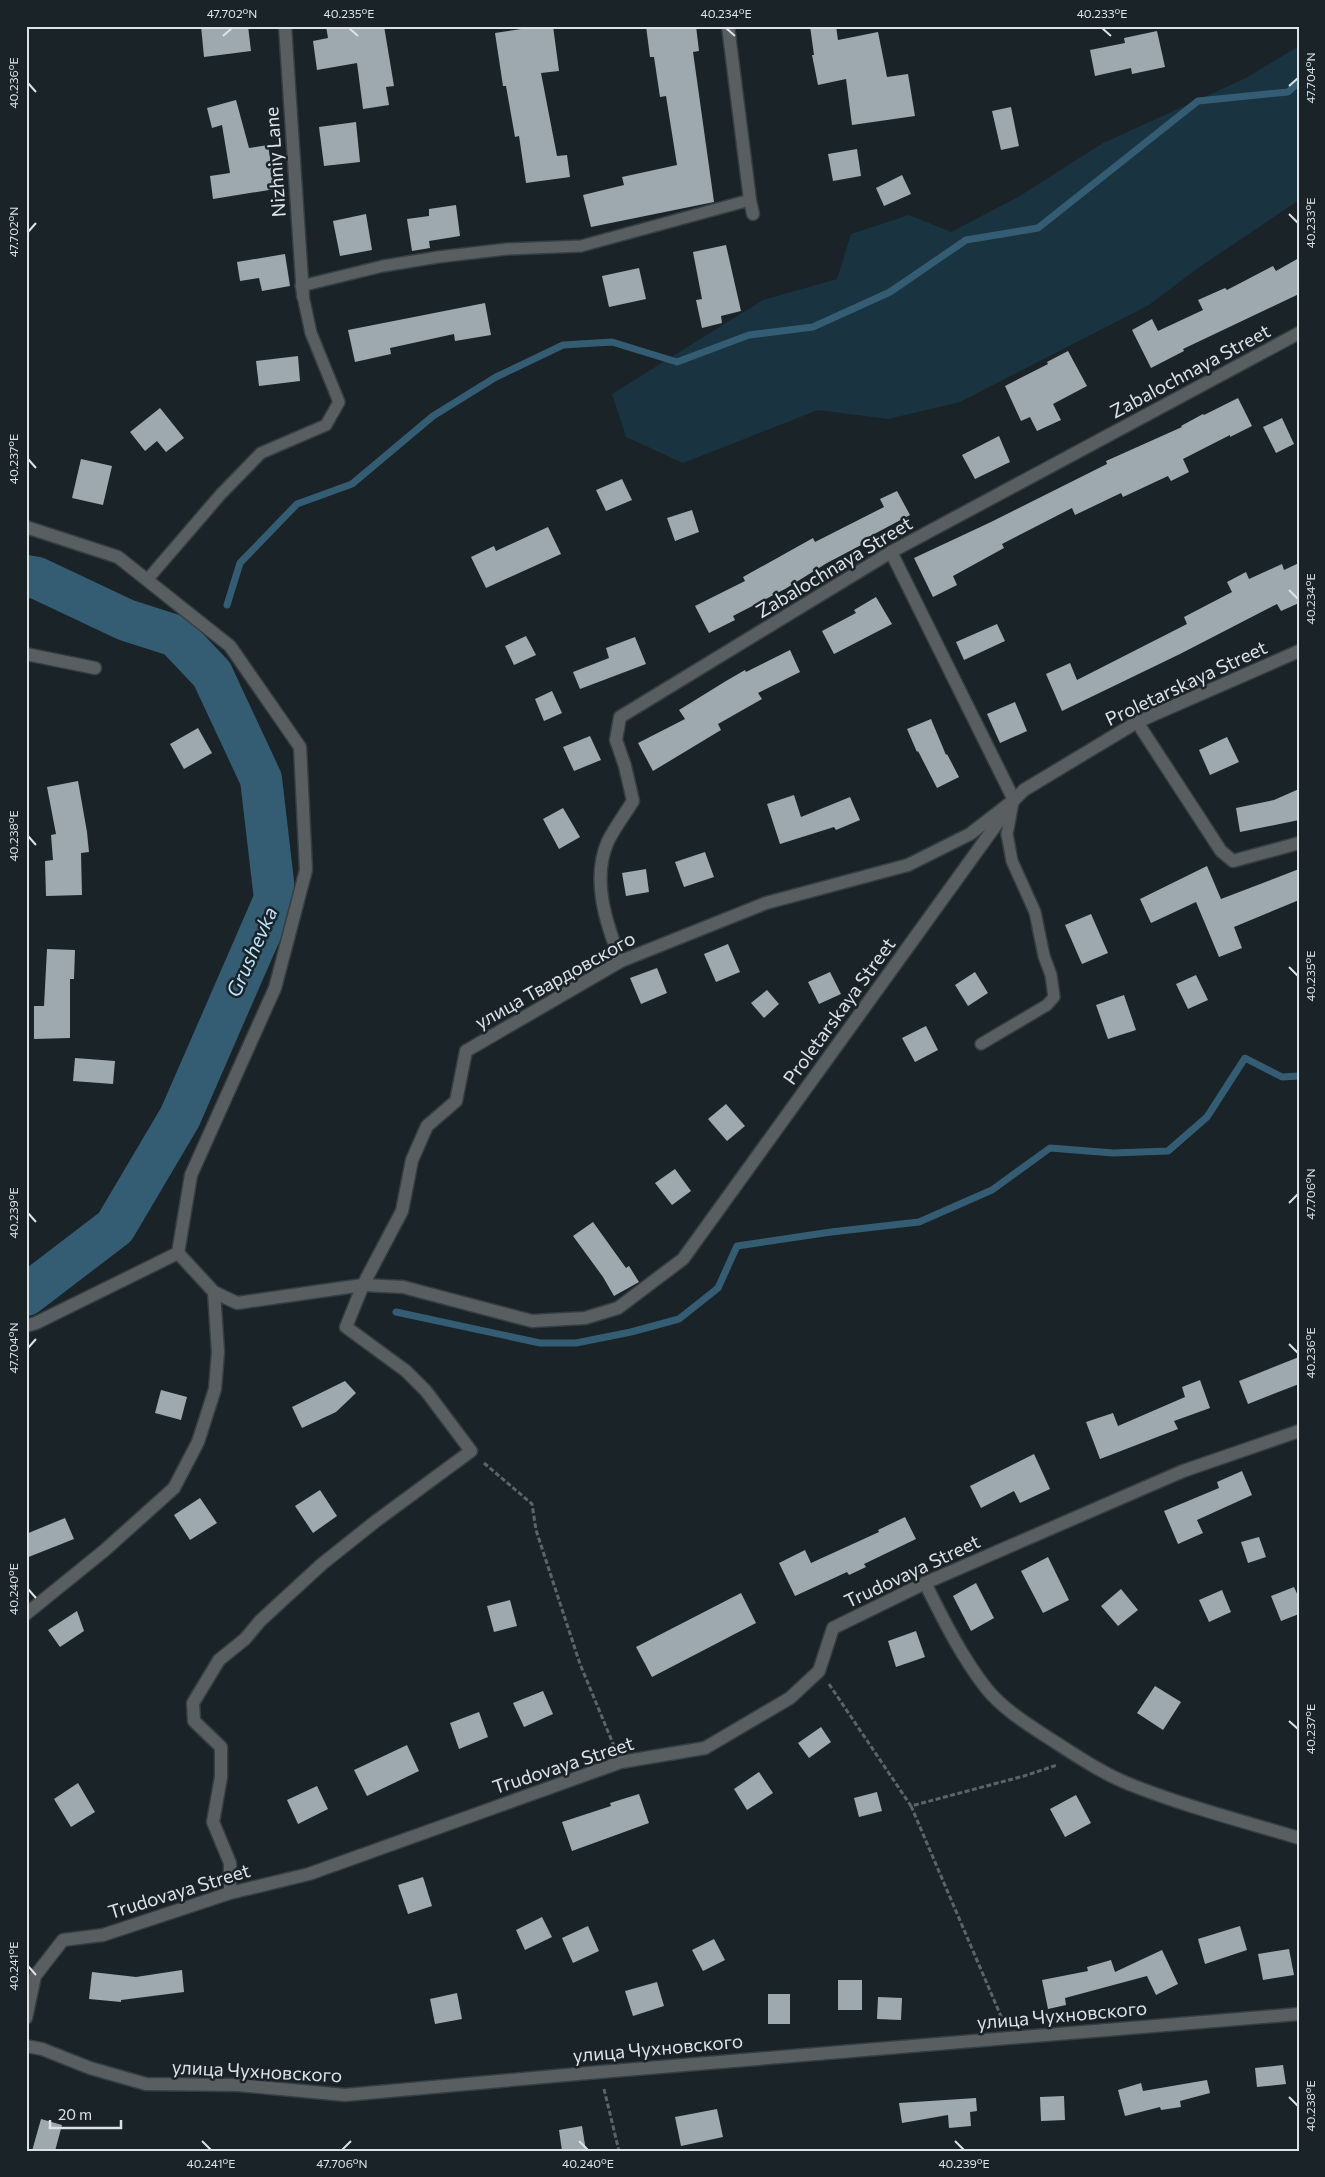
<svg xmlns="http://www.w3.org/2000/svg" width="1325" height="2177" font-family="Commissioner,sans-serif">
<rect width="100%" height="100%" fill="#1a2328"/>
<!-- green -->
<path fill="#1a3341" d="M 1299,46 L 1299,200 L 1198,268 L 1149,305 L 960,402 L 888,419 L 818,410 L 683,463 L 626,437 L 612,394 L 763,300 L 837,279 L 851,234 L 909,215 L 951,232 L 1018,197 L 1103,143 L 1246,78 Z"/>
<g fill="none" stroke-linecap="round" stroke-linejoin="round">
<!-- stream -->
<g stroke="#345d74" stroke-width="7">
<path d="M 227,605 L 240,563 L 297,504 L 352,484 L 433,416 L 496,377 L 563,345 L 612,342 L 677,362 L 749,335 L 813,327 L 890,292 L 966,240 L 1038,228 L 1198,101 L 1288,92 L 1299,82"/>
<path d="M 396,1312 L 540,1343 L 576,1343 L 631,1332 L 679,1319 L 718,1288 L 737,1246 L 831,1232 L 919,1222 L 992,1190 L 1050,1148 L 1113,1153 L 1168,1151 L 1207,1117 L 1245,1058 L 1282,1077 L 1299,1076"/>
</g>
<!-- river -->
<path stroke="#345d74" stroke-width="42" d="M 26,576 L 37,578 L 126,620 L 176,636 L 212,674 L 261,779 L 275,899 L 180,1117 L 115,1227 L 26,1295"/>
</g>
<!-- building -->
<g fill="#9ea9af">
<path d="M 201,26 L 248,26 L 251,51 L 204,57 Z"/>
<path d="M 326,26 L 384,26 L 394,86 L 386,87 L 389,105 L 363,109 L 357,63 L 317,70 L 313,41 L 328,38 Z"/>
<path d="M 541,26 L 553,26 L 559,71 L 541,73 L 557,156 L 567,155 L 570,177 L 526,183 L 519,136 L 515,137 L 506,86 L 503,86 L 495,33 Z"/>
<path d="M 646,26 L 696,26 L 699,51 L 693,52 L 714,202 L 591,227 L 583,195 L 624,185 L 622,177 L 677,165 L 666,96 L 660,97 L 654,57 L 650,57 Z"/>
<path d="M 810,26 L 836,26 L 838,40 L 878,32 L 887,77 L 908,74 L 915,116 L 852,125 L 846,79 L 818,85 L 812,55 L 814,55 Z"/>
<path d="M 1157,31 L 1165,67 L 1132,74 L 1131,68 L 1095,76 L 1090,50 L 1125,43 L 1124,38 Z"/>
<path d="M 236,100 L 249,148 L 268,145 L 275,189 L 213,199 L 210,176 L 230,173 L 222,125 L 212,128 L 207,108 Z"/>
<path d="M 1011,107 L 1019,146 L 1001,150 L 992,111 Z"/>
<path d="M 356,122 L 360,162 L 324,166 L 319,127 Z"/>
<path d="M 857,149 L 861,176 L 833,181 L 828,154 Z"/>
<path d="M 902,175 L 911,194 L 884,206 L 876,188 Z"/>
<path d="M 456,205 L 460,236 L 429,241 L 430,248 L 412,251 L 407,219 L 429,216 L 429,209 Z"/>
<path d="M 366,214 L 372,250 L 340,256 L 333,221 Z"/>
<path d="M 726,245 L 741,311 L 721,316 L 722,323 L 702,328 L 696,300 L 702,299 L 693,252 Z"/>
<path d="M 285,254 L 290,286 L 262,291 L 259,278 L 240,281 L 237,262 Z"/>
<path d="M 1299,258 L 1299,294 L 1183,349 L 1184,351 L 1151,368 L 1132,330 L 1152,319 L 1158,331 L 1203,310 L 1198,300 L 1225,288 L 1227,290 L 1273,266 L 1276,271 Z"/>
<path d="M 639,268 L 646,299 L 609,307 L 602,276 Z"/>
<path d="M 485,303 L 491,335 L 455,341 L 454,334 L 390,348 L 391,354 L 355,362 L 348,330 Z"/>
<path d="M 1068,351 L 1087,386 L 1053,404 L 1061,420 L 1037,431 L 1030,417 L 1021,421 L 1005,386 L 1048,364 L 1047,362 Z"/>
<path d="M 298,356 L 300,381 L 259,386 L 256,361 Z"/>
<path d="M 1238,398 L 1252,426 L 1230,437 L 1230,435 L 1183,459 L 1189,472 L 1171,481 L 1168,476 L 1123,497 L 1121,493 L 1075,515 L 1072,508 L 1002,544 L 1004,548 L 953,576 L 957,585 L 933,597 L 914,558 L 991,522 L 1107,464 L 1106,461 L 1182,427 L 1181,426 L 1203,414 L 1204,415 Z"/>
<path d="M 160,408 L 184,438 L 166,452 L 157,441 L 145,451 L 130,432 Z"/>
<path d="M 1282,418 L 1294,444 L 1276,453 L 1263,427 Z"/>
<path d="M 999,436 L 1010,462 L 975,479 L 962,455 Z"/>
<path d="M 81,459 L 112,466 L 103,505 L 72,498 Z"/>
<path d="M 622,479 L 632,500 L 606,511 L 596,490 Z"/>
<path d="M 897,491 L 910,515 L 863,540 L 865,543 L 827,563 L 785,589 L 733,616 L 735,620 L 709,633 L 695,606 L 745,581 L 743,577 L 813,538 L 815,542 L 884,507 L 880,499 Z"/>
<path d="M 692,510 L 699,532 L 675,541 L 667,518 Z"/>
<path d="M 548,527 L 561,554 L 486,588 L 471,557 L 494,546 L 496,551 Z"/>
<path d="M 1299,563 L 1299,603 L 1281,611 L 1277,604 L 1180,654 L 1062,711 L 1046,674 L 1070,663 L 1077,680 L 1187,624 L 1184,617 L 1232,592 L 1227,582 L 1246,572 L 1249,579 L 1282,564 L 1284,570 Z"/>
<path d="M 876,597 L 892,624 L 834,654 L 822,631 L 856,613 L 854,610 Z"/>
<path d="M 997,624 L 1005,641 L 964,660 L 956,642 Z"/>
<path d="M 526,636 L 536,655 L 514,665 L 505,646 Z"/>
<path d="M 635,637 L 646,664 L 580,689 L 573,672 L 609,658 L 606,648 Z"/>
<path d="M 790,650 L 800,672 L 758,693 L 762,699 L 718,724 L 721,730 L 653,771 L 638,743 L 685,719 L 679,710 L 726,681 L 745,670 L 746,672 Z"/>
<path d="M 552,691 L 562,713 L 544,721 L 535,699 Z"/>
<path d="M 1015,702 L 1027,731 L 1000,743 L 987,714 Z"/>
<path d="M 931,719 L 946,755 L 947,754 L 959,777 L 937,788 L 918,751 L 917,752 L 907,729 Z"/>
<path d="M 198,728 L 212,753 L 184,769 L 170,744 Z"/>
<path d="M 590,736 L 601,760 L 574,771 L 563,747 Z"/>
<path d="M 1227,737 L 1239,762 L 1210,775 L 1199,750 Z"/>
<path d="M 78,781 L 87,832 L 89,852 L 81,853 L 82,895 L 46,896 L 45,861 L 53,860 L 51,835 L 56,834 L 47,787 Z"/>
<path d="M 1299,789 L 1299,820 L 1240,832 L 1236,808 L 1274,800 Z"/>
<path d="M 794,795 L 801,817 L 850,797 L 860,820 L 836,830 L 834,827 L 780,844 L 767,804 Z"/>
<path d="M 563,808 L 580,837 L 559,849 L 543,819 Z"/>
<path d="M 705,852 L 714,877 L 684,887 L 675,862 Z"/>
<path d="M 1207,866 L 1221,899 L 1299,869 L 1299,900 L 1234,927 L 1242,948 L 1219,957 L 1196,902 L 1151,923 L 1140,899 Z"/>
<path d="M 646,869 L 649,892 L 626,896 L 622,873 Z"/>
<path d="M 1091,914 L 1108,953 L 1082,964 L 1065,925 Z"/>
<path d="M 728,944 L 740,972 L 716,982 L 704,954 Z"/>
<path d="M 47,949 L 75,950 L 74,979 L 70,979 L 70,1038 L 34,1039 L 34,1006 L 44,1006 Z"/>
<path d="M 657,968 L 667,993 L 641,1004 L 630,978 Z"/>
<path d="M 830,972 L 841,994 L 819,1004 L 808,982 Z"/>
<path d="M 975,972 L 988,993 L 968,1006 L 955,985 Z"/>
<path d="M 1196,975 L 1208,1000 L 1188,1009 L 1176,984 Z"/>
<path d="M 767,990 L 779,1004 L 764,1018 L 751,1003 Z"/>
<path d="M 1124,995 L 1136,1030 L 1108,1039 L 1096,1005 Z"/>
<path d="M 926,1026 L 938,1050 L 915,1062 L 902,1038 Z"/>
<path d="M 75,1058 L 115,1061 L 113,1084 L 73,1081 Z"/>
<path d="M 726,1104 L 745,1126 L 727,1141 L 708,1119 Z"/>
<path d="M 675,1169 L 691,1191 L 672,1205 L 655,1183 Z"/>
<path d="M 593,1222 L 626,1268 L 629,1266 L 639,1282 L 614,1296 L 603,1277 L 573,1236 Z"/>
<path d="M 1299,1357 L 1299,1384 L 1248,1404 L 1239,1381 Z"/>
<path d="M 1200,1380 L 1210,1408 L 1174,1421 L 1178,1429 L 1100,1459 L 1086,1422 L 1113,1413 L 1118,1426 L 1185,1397 L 1182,1387 Z"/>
<path d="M 345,1381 L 356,1393 L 336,1412 L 302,1428 L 292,1407 Z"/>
<path d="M 161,1390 L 187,1397 L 181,1420 L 155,1413 Z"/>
<path d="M 1034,1454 L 1050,1489 L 1020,1503 L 1014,1491 L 981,1508 L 970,1486 Z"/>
<path d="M 1242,1471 L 1252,1495 L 1197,1520 L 1203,1533 L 1178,1544 L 1164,1511 L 1219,1488 L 1217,1482 Z"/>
<path d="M 320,1490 L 337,1516 L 313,1533 L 295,1506 Z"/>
<path d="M 200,1498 L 217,1523 L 190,1540 L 174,1515 Z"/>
<path d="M 905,1517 L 916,1539 L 864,1564 L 866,1567 L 849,1575 L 847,1572 L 795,1596 L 779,1563 L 805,1550 L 811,1563 L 879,1532 L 878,1530 Z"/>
<path d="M 65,1518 L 74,1539 L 26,1558 L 26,1534 Z"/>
<path d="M 1259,1537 L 1266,1557 L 1248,1563 L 1241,1542 Z"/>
<path d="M 1048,1557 L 1069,1600 L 1043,1613 L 1021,1571 Z"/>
<path d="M 976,1583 L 994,1618 L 971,1631 L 953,1596 Z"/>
<path d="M 1294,1587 L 1299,1598 L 1299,1614 L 1281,1621 L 1271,1596 Z"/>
<path d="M 1121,1589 L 1138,1610 L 1118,1626 L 1101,1606 Z"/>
<path d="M 1222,1590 L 1231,1612 L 1209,1622 L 1199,1600 Z"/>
<path d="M 741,1593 L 756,1623 L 652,1677 L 636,1647 Z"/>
<path d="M 510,1600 L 517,1626 L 494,1632 L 487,1606 Z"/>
<path d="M 77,1611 L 84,1631 L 60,1647 L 48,1630 Z"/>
<path d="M 916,1631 L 925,1657 L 896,1667 L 888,1641 Z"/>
<path d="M 1155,1686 L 1181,1702 L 1163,1730 L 1137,1713 Z"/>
<path d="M 543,1691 L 553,1714 L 524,1727 L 513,1703 Z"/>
<path d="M 479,1712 L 488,1737 L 459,1749 L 450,1723 Z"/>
<path d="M 821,1727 L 831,1742 L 809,1758 L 798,1743 Z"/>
<path d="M 407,1745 L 419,1771 L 367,1796 L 354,1770 Z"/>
<path d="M 759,1772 L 773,1793 L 747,1810 L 734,1789 Z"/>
<path d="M 78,1783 L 95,1812 L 71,1827 L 54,1799 Z"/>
<path d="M 317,1786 L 328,1809 L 298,1824 L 287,1800 Z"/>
<path d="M 877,1792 L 882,1811 L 859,1817 L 854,1798 Z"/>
<path d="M 639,1794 L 649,1823 L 572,1851 L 562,1822 L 611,1806 L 610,1803 Z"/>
<path d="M 1076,1795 L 1091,1823 L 1065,1837 L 1050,1809 Z"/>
<path d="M 423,1877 L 432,1906 L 408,1914 L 398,1885 Z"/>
<path d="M 542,1917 L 552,1937 L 525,1950 L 516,1930 Z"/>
<path d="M 588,1926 L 599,1951 L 573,1963 L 562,1938 Z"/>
<path d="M 1240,1926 L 1247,1950 L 1205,1964 L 1198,1939 Z"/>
<path d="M 714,1939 L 725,1960 L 703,1971 L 692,1950 Z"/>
<path d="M 1289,1949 L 1294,1975 L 1263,1980 L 1258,1954 Z"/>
<path d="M 1162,1950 L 1178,1984 L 1156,1995 L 1147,1976 L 1065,1998 L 1066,2005 L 1048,2009 L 1042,1980 L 1088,1971 L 1087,1967 L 1111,1960 L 1115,1972 Z"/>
<path d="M 182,1970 L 184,1992 L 121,2000 L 121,2002 L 89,1999 L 92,1972 L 136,1977 Z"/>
<rect x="838" y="1980" width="24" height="30"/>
<path d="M 657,1982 L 664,2006 L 633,2016 L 625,1991 Z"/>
<path d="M 457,1993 L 462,2019 L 435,2024 L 430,1999 Z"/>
<rect x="768" y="1994" width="22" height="30"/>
<path d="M 878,1997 L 902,1998 L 901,2020 L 877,2019 Z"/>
<path d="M 1283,2065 L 1286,2084 L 1257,2087 L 1255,2068 Z"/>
<path d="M 1207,2080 L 1210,2093 L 1180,2101 L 1181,2107 L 1161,2110 L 1160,2107 L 1125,2116 L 1118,2090 L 1141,2083 L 1143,2091 Z"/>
<path d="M 1064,2096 L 1065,2120 L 1041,2121 L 1040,2097 Z"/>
<path d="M 976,2098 L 977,2111 L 970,2112 L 971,2126 L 949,2128 L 948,2115 L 902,2123 L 899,2103 Z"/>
<path d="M 717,2109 L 723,2137 L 681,2146 L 675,2117 Z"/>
<path d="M 41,2119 L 62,2125 L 55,2151 L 32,2151 Z"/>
<path d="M 582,2126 L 586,2151 L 562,2151 L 559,2130 Z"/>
</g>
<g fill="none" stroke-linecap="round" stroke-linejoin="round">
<defs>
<g id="service">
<path d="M 301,286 L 383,266 L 438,257 L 507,249 L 581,246 L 750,200"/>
<path d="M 147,580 L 221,494 L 261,453 L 326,425 L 339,402 L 311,333 L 303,296"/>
<path d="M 981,1044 L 1047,1005 L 1054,997 L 1051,975 L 1044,956 L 1035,912 L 1012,861 L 1007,834 L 1013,802"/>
</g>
<g id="minor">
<path d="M 285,26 L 303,296"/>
<path d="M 728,26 L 750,200 L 753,214"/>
<path d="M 26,527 L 118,557 L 230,646 L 300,747 L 306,870 L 275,988 L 191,1175 L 178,1253"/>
<path d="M 26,654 L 95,668"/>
<path d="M 1137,722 L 1221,851 L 1233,861 L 1299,843"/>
<path d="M 621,961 C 606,924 591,879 608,841 C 615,827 625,814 633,801 L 625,766 L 616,740 L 620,717 L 891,552 L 1299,333"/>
<path d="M 178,1253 L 214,1292 L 237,1303 L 363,1285 L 403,1287 L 532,1321 L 585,1318 L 618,1308 L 683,1259 L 1014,800 L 1024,790 L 1137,722 L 1299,651"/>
<path d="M 26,1326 L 36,1323 L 178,1253"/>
<path d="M 925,1583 C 943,1619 961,1656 986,1688 C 1001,1707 1024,1722 1044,1735 C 1071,1752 1099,1772 1129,1784 C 1184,1806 1242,1821 1299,1838"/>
<path d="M 26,1614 L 105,1550 L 174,1488 L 198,1442 L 215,1389 L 218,1352 L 214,1292"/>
<path d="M 230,1893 L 230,1863 L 213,1822 L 221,1777 L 221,1747 L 194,1721 L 193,1703 L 219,1660 L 245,1639 L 260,1621 L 322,1564 L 376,1521 L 471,1451 L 426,1391 L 406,1371 L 346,1327 L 363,1285 L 402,1211 L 412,1160 L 427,1126 L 456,1101 L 466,1051 L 621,961 L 766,903 L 908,865 L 970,834 L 1014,800 L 891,552"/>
<path d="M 26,2018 L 35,1976 L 63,1940 L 103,1935 L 230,1893 L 309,1874 L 621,1762 L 705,1748 L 790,1698 L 819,1671 L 833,1628 L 925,1583 L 1183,1471 L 1299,1431"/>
<path d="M 26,2046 L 42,2049 L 90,2068 L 146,2084 L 238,2085 L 345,2095 L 600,2072 L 1299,2014"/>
</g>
</defs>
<!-- service casing -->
<use href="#service" stroke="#353e42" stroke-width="14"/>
<!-- minor casing -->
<use href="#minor" stroke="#353e42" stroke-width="15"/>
<!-- path -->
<g stroke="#5c6469" stroke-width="3" stroke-dasharray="5 2.5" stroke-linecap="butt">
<path d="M 484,1463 L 532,1504 L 536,1530 L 580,1664 L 614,1746"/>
<path d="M 829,1684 L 911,1806 L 1024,1776 L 1057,1765"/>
<path d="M 911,1806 L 1003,2021"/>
<path d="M 604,2089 L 619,2151"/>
</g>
<!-- service -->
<use href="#service" stroke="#595e60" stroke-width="11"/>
<!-- minor -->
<use href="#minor" stroke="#595e60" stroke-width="12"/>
</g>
<!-- ticks -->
<path fill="none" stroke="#dce2e5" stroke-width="2" d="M 349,28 L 358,36M 726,28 L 735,36M 1102,28 L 1111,36M 223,36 L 232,28M 28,83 L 36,92M 1289,86 L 1298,78M 1289,214 L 1298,223M 28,232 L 36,223M 28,459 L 36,468M 1289,590 L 1298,599M 28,836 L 36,845M 1289,967 L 1298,976M 1289,1203 L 1298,1194M 28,1213 L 36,1222M 1289,1344 L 1298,1353M 28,1348 L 36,1339M 28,1589 L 36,1598M 1289,1721 L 1298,1729M 28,1966 L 36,1975M 1289,2097 L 1298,2106M 202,2141 L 211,2150M 579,2141 L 588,2150M 955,2141 L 964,2150M 342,2150 L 351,2141"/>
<g text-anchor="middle" stroke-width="5" stroke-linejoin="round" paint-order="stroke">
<!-- street labels -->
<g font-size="19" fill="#dce2e5" stroke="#1a2328">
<text transform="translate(275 162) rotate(-94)" y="7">Nizhniy Lane</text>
<text transform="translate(1190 371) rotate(-28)" y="7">Zabalochnaya Street</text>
<text transform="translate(834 567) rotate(-31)" y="7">Zabalochnaya Street</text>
<text transform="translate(1186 683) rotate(-25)" y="7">Proletarskaya Street</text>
<text transform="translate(555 980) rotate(-29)" y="7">улица Твардовского</text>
<text transform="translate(839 1011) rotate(-54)" y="7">Proletarskaya Street</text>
<text transform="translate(912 1571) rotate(-25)" y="7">Trudovaya Street</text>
<text transform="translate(563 1765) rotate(-18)" y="7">Trudovaya Street</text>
<text transform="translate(179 1891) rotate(-17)" y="7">Trudovaya Street</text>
<text transform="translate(1062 2015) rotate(-5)" y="7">улица Чухновского</text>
<text transform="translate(658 2048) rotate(-5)" y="7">улица Чухновского</text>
<text transform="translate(257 2071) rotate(3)" y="7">улица Чухновского</text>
</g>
<!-- water labels -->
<g font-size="20" font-style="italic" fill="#bce5fd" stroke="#1a2328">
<text transform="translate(252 952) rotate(-66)" y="7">Grushevka</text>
</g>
</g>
<!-- border -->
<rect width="1325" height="2177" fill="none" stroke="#1a2328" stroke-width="55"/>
<!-- scale -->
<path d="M50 2120v8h71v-8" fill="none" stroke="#dce2e5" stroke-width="2.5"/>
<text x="58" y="2120" font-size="15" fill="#dce2e5" stroke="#1a2328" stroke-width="4" paint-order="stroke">20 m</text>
<rect x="28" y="28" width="1270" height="2122" fill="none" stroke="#dce2e5" stroke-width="2"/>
<g font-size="12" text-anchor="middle" fill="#dce2e5">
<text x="232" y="18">47.702°N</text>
<text x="349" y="18">40.235°E</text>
<text x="726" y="18">40.234°E</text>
<text x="1102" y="18">40.233°E</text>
<text transform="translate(1311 78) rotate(-90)" y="4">47.704°N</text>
<text transform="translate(14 83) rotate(-90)" y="4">40.236°E</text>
<text transform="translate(1311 223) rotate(-90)" y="4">40.233°E</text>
<text transform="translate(14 232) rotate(-90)" y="4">47.702°N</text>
<text transform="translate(14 459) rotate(-90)" y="4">40.237°E</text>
<text transform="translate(1311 599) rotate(-90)" y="4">40.234°E</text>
<text transform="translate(14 836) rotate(-90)" y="4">40.238°E</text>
<text transform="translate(1311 976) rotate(-90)" y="4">40.235°E</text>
<text transform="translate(1311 1194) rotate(-90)" y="4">47.706°N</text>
<text transform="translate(14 1213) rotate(-90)" y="4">40.239°E</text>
<text transform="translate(14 1348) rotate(-90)" y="4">47.704°N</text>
<text transform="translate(1311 1353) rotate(-90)" y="4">40.236°E</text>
<text transform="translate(14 1589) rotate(-90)" y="4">40.240°E</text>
<text transform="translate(1311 1729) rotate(-90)" y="4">40.237°E</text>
<text transform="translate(14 1966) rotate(-90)" y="4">40.241°E</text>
<text transform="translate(1311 2106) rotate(-90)" y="4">40.238°E</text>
<text x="211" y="2168">40.241°E</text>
<text x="342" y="2168">47.706°N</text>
<text x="588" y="2168">40.240°E</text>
<text x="964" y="2168">40.239°E</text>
</g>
</svg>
